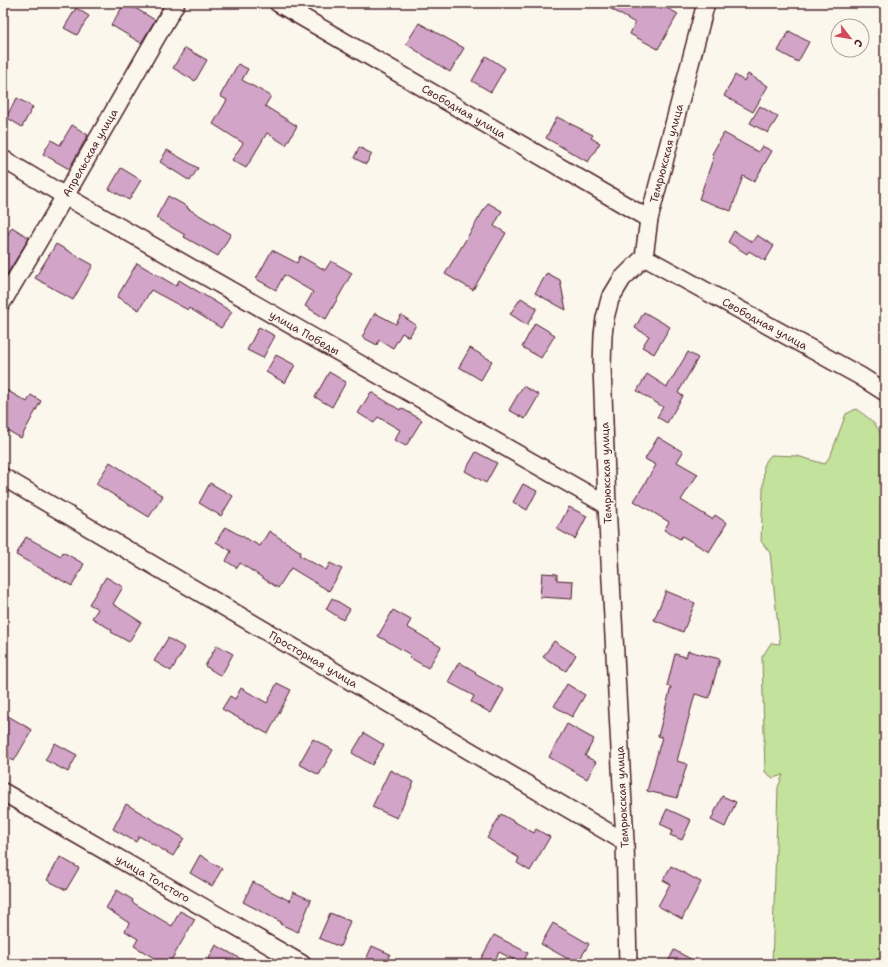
<svg xmlns="http://www.w3.org/2000/svg" width="888" height="967" font-family="'Shantell Sans',sans-serif">
<rect width="100%" height="100%" fill="#fbf7ec"/>
<filter id="ink" filterUnits="userSpaceOnUse"><feTurbulence type="fractalNoise" baseFrequency=".025" numOctaves="2"/><feDisplacementMap in="SourceGraphic" scale="8" xChannelSelector="R" yChannelSelector="G"/><feConvolveMatrix kernelMatrix="1 2 1 2 8 2 1 2 1" color-interpolation-filters="sRGB"/></filter>
<g filter="url(#ink)">
<!-- green -->
<path fill="#c3e29b" stroke="#868063" d="M 856,409 C 874,421 884,430 884,453 C 884,459 882,466 885,472 L 885,964 L 772,964 L 778,787 L 783,775 L 773,778 L 765,772 L 762,657 L 771,643 L 780,644 L 770,553 L 761,541 L 764,463 L 771,455 L 797,456 L 825,464 L 831,454 L 846,414 Z"/>
<!-- building -->
<g fill="#d1a4c8" stroke="#4a1f2b">
<path d="M 125,3 L 127,3 L 155,20 L 141,43 L 111,25 Z"/>
<path d="M 601,3 L 658,3 L 678,14 L 658,49 L 630,34 L 635,23 Z"/>
<path d="M 76,8 L 89,16 L 77,35 L 64,28 Z"/>
<path d="M 419,23 L 464,48 L 450,72 L 406,44 Z"/>
<path d="M 789,31 L 809,42 L 798,62 L 778,51 Z"/>
<path d="M 185,48 L 207,60 L 195,81 L 173,68 Z"/>
<path d="M 486,56 L 505,68 L 491,92 L 472,81 Z"/>
<path d="M 238,64 L 248,69 L 242,80 L 271,96 L 265,106 L 297,126 L 286,145 L 267,133 L 246,168 L 232,160 L 243,143 L 213,124 L 227,100 L 220,96 Z"/>
<path d="M 748,74 L 768,86 L 753,112 L 724,96 L 735,75 L 744,81 Z"/>
<path d="M 17,98 L 33,107 L 22,127 L 6,117 Z"/>
<path d="M 760,106 L 778,117 L 768,133 L 750,123 Z"/>
<path d="M 557,117 L 593,135 L 591,138 L 600,143 L 588,162 L 546,138 Z"/>
<path d="M 72,125 L 88,135 L 69,169 L 43,154 L 51,140 L 60,145 Z"/>
<path d="M 724,133 L 758,152 L 762,146 L 772,151 L 754,182 L 743,176 L 731,211 L 699,199 L 714,156 L 712,154 Z"/>
<path d="M 359,147 L 372,154 L 366,164 L 354,158 Z"/>
<path d="M 167,150 L 198,168 L 190,181 L 160,162 Z"/>
<path d="M 121,168 L 141,180 L 129,200 L 109,189 Z"/>
<path d="M 168,196 L 188,207 L 187,208 L 231,234 L 218,256 L 184,237 L 185,235 L 156,218 Z"/>
<path d="M 488,203 L 502,211 L 494,226 L 506,233 L 473,290 L 445,274 Z"/>
<path d="M 12,227 L 29,238 L 3,281 L 3,242 Z"/>
<path d="M 734,231 L 752,242 L 757,235 L 774,246 L 765,261 L 749,251 L 747,254 L 728,242 Z"/>
<path d="M 56,244 L 93,265 L 73,300 L 35,278 Z"/>
<path d="M 272,250 L 297,263 L 300,256 L 325,270 L 331,261 L 352,273 L 326,319 L 305,306 L 313,292 L 284,275 L 276,290 L 256,279 Z"/>
<path d="M 137,263 L 176,286 L 179,280 L 232,312 L 221,328 L 189,308 L 188,310 L 151,290 L 139,310 L 117,297 Z"/>
<path d="M 547,273 L 560,280 L 566,310 L 535,293 Z"/>
<path d="M 521,298 L 537,308 L 527,325 L 510,314 Z"/>
<path d="M 644,312 L 670,327 L 654,354 L 642,347 L 649,336 L 635,328 Z"/>
<path d="M 375,313 L 396,324 L 401,315 L 416,325 L 409,337 L 402,333 L 393,348 L 379,340 L 377,345 L 362,337 Z"/>
<path d="M 535,323 L 555,335 L 541,358 L 522,347 Z"/>
<path d="M 259,327 L 275,336 L 263,358 L 247,350 Z"/>
<path d="M 470,348 L 492,361 L 481,380 L 459,367 Z"/>
<path d="M 688,352 L 698,358 L 678,393 L 683,396 L 667,423 L 657,417 L 663,407 L 637,391 L 647,374 L 667,387 Z"/>
<path d="M 276,355 L 295,365 L 285,383 L 266,372 Z"/>
<path d="M 329,372 L 346,382 L 332,407 L 315,397 Z"/>
<path d="M 523,386 L 539,395 L 525,419 L 509,410 Z"/>
<path d="M 3,388 L 27,402 L 31,395 L 41,401 L 21,438 L 3,428 Z"/>
<path d="M 371,392 L 400,410 L 401,408 L 422,420 L 406,446 L 394,440 L 400,430 L 378,417 L 374,423 L 358,413 Z"/>
<path d="M 658,437 L 683,452 L 677,462 L 698,474 L 681,500 L 712,519 L 715,515 L 727,523 L 709,552 L 682,536 L 680,539 L 664,530 L 669,522 L 634,501 L 656,465 L 645,459 Z"/>
<path d="M 476,452 L 497,463 L 486,483 L 465,471 Z"/>
<path d="M 110,462 L 163,496 L 149,517 L 96,484 Z"/>
<path d="M 210,483 L 233,496 L 221,516 L 199,503 Z"/>
<path d="M 523,484 L 537,491 L 527,510 L 513,502 Z"/>
<path d="M 569,507 L 587,516 L 575,539 L 557,529 Z"/>
<path d="M 225,527 L 260,546 L 269,531 L 301,552 L 299,555 L 326,570 L 330,563 L 342,569 L 329,591 L 291,568 L 278,588 L 240,563 L 237,568 L 226,561 L 231,551 L 216,542 Z"/>
<path d="M 26,537 L 61,556 L 63,552 L 84,564 L 72,586 L 16,555 Z"/>
<path d="M 542,573 L 557,574 L 557,580 L 573,581 L 572,599 L 540,597 Z"/>
<path d="M 106,577 L 123,587 L 113,604 L 141,622 L 129,642 L 111,632 L 112,630 L 92,618 L 98,609 L 89,604 Z"/>
<path d="M 666,591 L 695,603 L 683,632 L 654,620 Z"/>
<path d="M 332,598 L 350,609 L 343,620 L 326,609 Z"/>
<path d="M 393,610 L 411,620 L 407,627 L 441,647 L 428,668 L 409,657 L 411,655 L 378,636 Z"/>
<path d="M 168,638 L 185,648 L 171,671 L 154,661 Z"/>
<path d="M 554,641 L 576,655 L 566,671 L 543,657 Z"/>
<path d="M 217,645 L 233,654 L 221,676 L 205,666 Z"/>
<path d="M 688,651 L 720,659 L 709,698 L 695,694 L 677,761 L 687,764 L 677,798 L 647,791 L 662,737 L 658,736 L 671,687 L 667,686 L 675,654 L 686,657 Z"/>
<path d="M 459,662 L 476,672 L 475,674 L 504,690 L 491,713 L 471,702 L 474,696 L 448,682 Z"/>
<path d="M 277,683 L 291,690 L 268,734 L 222,709 L 230,696 L 235,699 L 241,688 L 267,703 Z"/>
<path d="M 567,684 L 585,695 L 572,717 L 554,706 Z"/>
<path d="M 3,713 L 32,730 L 14,761 L 3,755 Z"/>
<path d="M 567,724 L 594,739 L 585,756 L 596,762 L 587,779 L 549,757 Z"/>
<path d="M 364,733 L 384,745 L 372,765 L 352,753 Z"/>
<path d="M 313,739 L 333,750 L 319,775 L 299,764 Z"/>
<path d="M 55,743 L 77,755 L 68,772 L 45,760 Z"/>
<path d="M 390,770 L 414,782 L 397,818 L 372,807 Z"/>
<path d="M 722,796 L 736,802 L 725,827 L 711,820 Z"/>
<path d="M 126,804 L 184,838 L 173,856 L 139,836 L 136,842 L 113,829 Z"/>
<path d="M 667,809 L 691,820 L 682,840 L 670,835 L 673,830 L 660,824 Z"/>
<path d="M 501,814 L 534,833 L 536,829 L 550,837 L 530,871 L 517,863 L 519,858 L 487,838 Z"/>
<path d="M 200,855 L 222,869 L 212,886 L 190,873 Z"/>
<path d="M 60,857 L 79,868 L 66,890 L 47,880 Z"/>
<path d="M 671,866 L 701,882 L 682,919 L 658,906 L 670,884 L 663,880 Z"/>
<path d="M 253,882 L 290,901 L 293,892 L 311,900 L 298,932 L 280,924 L 281,922 L 243,902 Z"/>
<path d="M 117,890 L 133,900 L 132,902 L 172,926 L 180,911 L 195,919 L 169,964 L 150,964 L 154,958 L 134,946 L 138,939 L 125,931 L 129,923 L 106,908 Z"/>
<path d="M 330,913 L 350,921 L 340,947 L 319,938 Z"/>
<path d="M 553,923 L 589,944 L 577,964 L 541,944 Z"/>
<path d="M 494,935 L 528,953 L 522,964 L 499,952 L 493,964 L 478,964 Z"/>
<path d="M 216,945 L 250,964 L 206,964 Z"/>
<path d="M 372,946 L 390,954 L 385,964 L 364,964 Z"/>
<path d="M 674,950 L 700,964 L 667,964 Z"/>
</g>
<g fill="none" stroke-linecap="round" stroke-linejoin="round">
<defs>
<g id="minor">
<path id="s1" d="M 278,3 L 649,219"/>
<path id="s2" d="M 3,159 L 65,196 L 607,505"/>
<path id="s3" d="M 644,257 L 860,376 L 885,392"/>
<path id="s4" d="M 3,301 L 65,196 L 176,3"/>
<path id="s5" d="M 3,477 L 625,842"/>
<path id="s6" d="M 3,792 L 302,964"/>
<path id="s7" d="M 628,964 L 625,842 L 607,505 L 602,366 L 603,335 L 605,318 L 610,299 L 622,279 L 644,257 L 649,219 L 706,3"/>
</g>
</defs>
<!-- minor casing -->
<use href="#minor" stroke="#4a1f2b" stroke-width="20"/>
<!-- minor -->
<use href="#minor" stroke="#fbf7ec" stroke-width="17"/>
</g>
</g>
<g text-anchor="middle" stroke-width="3.5" stroke-linejoin="round" paint-order="stroke">
<!-- street labels -->
<g font-size="11" fill="#4a1f2b" stroke="#fbf7ec">
<text dy="4" stroke="none"><textPath href="#s1" startOffset="215">Свободная улица</textPath></text>
<text dy="4" stroke="none"><textPath href="#s4" startOffset="172">Апрельская улица</textPath></text>
<text dy="4" stroke="none"><textPath href="#s7" startOffset="827">Темрюкская улица</textPath></text>
<text dy="4" stroke="none"><textPath href="#s3" startOffset="138">Свободная улица</textPath></text>
<text dy="4" stroke="none"><textPath href="#s2" startOffset="348">улица Победы</textPath></text>
<text transform="translate(606 473) rotate(-92)" y="4">Темрюкская улица</text>
<text dy="4" stroke="none"><textPath href="#s5" startOffset="360">Просторная улица</textPath></text>
<text transform="translate(622 797) rotate(-93)" y="4">Темрюкская улица</text>
<text dy="4" stroke="none"><textPath href="#s6" startOffset="173">улица Толстого</textPath></text>
</g>
</g>
<!-- margin -->
<rect width="888" height="967" fill="none" stroke="#fbf7ec" stroke-width="16"/>
<rect x="8" y="8" width="872" height="951" fill="none" stroke="#4a1f2b" stroke-width="1.5" filter="url(#ink)"/>
<!-- north arrow -->
<g transform="translate(850 38) rotate(121)"><circle r="19" fill="#fbf7ec" stroke="#b4a19f"/>
<path d="M0-3L7 15L0 10L-7 15Z" fill="#d1495b"/>
<text y="-6" font-size="11" font-weight="bold" text-anchor="middle" fill="#4a1f2b">С</text>
</g>
</svg>
